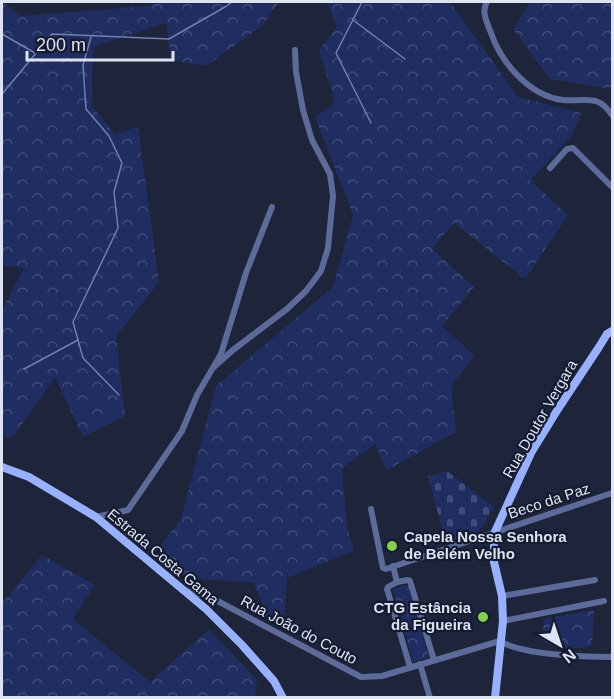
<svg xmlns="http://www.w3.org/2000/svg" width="614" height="699" font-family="Arial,sans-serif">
<defs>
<pattern id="forest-crowns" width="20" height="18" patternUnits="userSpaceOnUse" patternTransform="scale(1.5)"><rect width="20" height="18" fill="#202d61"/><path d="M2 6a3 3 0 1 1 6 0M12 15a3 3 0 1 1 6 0" fill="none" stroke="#404b78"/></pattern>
<pattern id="cemetery-stones" width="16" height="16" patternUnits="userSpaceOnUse" patternTransform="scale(1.5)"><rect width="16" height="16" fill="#202d61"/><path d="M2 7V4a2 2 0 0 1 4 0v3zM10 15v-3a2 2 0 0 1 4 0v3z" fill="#404b78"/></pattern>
</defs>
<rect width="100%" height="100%" fill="#1e253a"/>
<!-- forest -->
<g fill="url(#forest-crowns)">
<path d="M 2,2 L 21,16 L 148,6 L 159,2 L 279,2 L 262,26 L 206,66 L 171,60 L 166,23 L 93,47 L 92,106 L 115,134 L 138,127 L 159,282 L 116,337 L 125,416 L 83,437 L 55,377 L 13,437 L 2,436 L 2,310 L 24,268 L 2,266 Z"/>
<path d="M 327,2 L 450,2 L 518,97 L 581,113 L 571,137 L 530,180 L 568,215 L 525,279 L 454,223 L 432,249 L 474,287 L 442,326 L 474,355 L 451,387 L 456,432 L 387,470 L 375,444 L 342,468 L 347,527 L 354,551 L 287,578 L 285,616 L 267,618 L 254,583 L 187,578 L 157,550 L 181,519 L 216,386 L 333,287 L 353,215 L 315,117 L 335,103 L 319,50 L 337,27 Z"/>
<path d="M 530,2 L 612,2 L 612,89 L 550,79 L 513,29 Z"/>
<path d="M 42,555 L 95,585 L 73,619 L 150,682 L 209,629 L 257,680 L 255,697 L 2,697 L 2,601 L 4,601 Z"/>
<path d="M 408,585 L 429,657 L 413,662 L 393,589 Z"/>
<path d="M 594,610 L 592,646 L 563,650 L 544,642 L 543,619 Z"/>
</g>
<!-- cemetery -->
<path fill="url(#cemetery-stones)" d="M 447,471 L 494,507 L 478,533 L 446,543 L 428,476 Z"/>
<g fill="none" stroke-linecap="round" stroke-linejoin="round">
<!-- stream -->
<g stroke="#707eb1" stroke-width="1.5">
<path d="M 361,2 L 361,4 L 336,53 L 371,123"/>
<path d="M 353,20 L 405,59"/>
<path d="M 2,34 L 35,53"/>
<path d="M 91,37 L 83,65 L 86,109 L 109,136 L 122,163 L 114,192 L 118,228 L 73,322 L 83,358 L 119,395"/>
<path d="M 2,94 L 52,34 L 169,39 L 225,7 L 232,2"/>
<path d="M 24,369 L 78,340"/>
</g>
<!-- minor -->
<g stroke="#5c6b9a" stroke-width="6">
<path d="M 487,2 C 481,12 487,22 491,33 C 501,62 529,96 563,100 C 586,102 597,93 612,115"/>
<path d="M 550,168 L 567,149 L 573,148 L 612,187"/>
<path d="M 214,367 L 233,350 L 287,309 L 306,291 L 321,271 L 328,248 L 333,196 L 330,174 L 312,140 L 303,110 L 296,72 L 295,50"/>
<path d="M 371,509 L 383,568 L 386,569 L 612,493"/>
<path d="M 96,517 L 128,510 L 182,431 L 197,395 L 221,354 L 246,273 L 272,207"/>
<path d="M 393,566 L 397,582 L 388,587 L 387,589 L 410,667"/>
<path d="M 397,582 L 408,580 L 410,581 L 434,660"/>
<path d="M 186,591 L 210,597 L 361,677 L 382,676 L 500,641 C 522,655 585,657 612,657"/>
<path d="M 502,596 L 595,580"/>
<path d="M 503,621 L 604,601"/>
<path d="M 420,664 L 430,698"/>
</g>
<!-- major -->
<g stroke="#98b1ff" stroke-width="8">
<path d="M 2,467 L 29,477 L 96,517 L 206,609 L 242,645 L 274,681 L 283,698"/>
<path d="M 495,698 L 503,621 L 502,596 L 494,562 L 494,534 L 531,453 L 558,409 L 599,347 L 607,334 L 612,331"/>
</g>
</g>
<!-- markers -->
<g fill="#84d04e" stroke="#151b30" stroke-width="2">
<circle cx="392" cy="546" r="6"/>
<circle cx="483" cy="617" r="6"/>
</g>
<g text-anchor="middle" stroke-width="4.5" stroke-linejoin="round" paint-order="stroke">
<!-- street labels -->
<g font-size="15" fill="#dee3f2" stroke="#151b30">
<text transform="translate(540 419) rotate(-60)" y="5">Rua Doutor Vergara</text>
<text transform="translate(549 501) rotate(-18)" y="5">Beco da Paz</text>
<text transform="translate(163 557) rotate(40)" y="5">Estrada Costa Gama</text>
<text transform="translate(299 630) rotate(28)" y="5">Rua João do Couto</text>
</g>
<!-- poi labels -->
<g font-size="15" font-weight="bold" fill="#dee3f2" stroke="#151b30" text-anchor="start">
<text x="404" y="542">Capela Nossa Senhora<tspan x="404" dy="17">de Belém Velho</tspan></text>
<text x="471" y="613" text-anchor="end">CTG Estância<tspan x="471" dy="17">da Figueira</tspan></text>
</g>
</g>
<!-- border -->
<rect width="614" height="699" fill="none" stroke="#dee3f2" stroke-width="6"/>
<!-- north arrow -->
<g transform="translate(560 645) rotate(141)" stroke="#151b30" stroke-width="4.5" paint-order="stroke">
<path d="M0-4.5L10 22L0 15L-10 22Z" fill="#dee3f2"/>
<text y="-9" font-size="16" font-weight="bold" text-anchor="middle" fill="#dee3f2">N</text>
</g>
<!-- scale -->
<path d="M27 51v9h146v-9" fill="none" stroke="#dee3f2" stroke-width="3"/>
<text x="36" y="51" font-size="18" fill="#dee3f2" stroke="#151b30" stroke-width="4.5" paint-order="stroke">200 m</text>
</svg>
